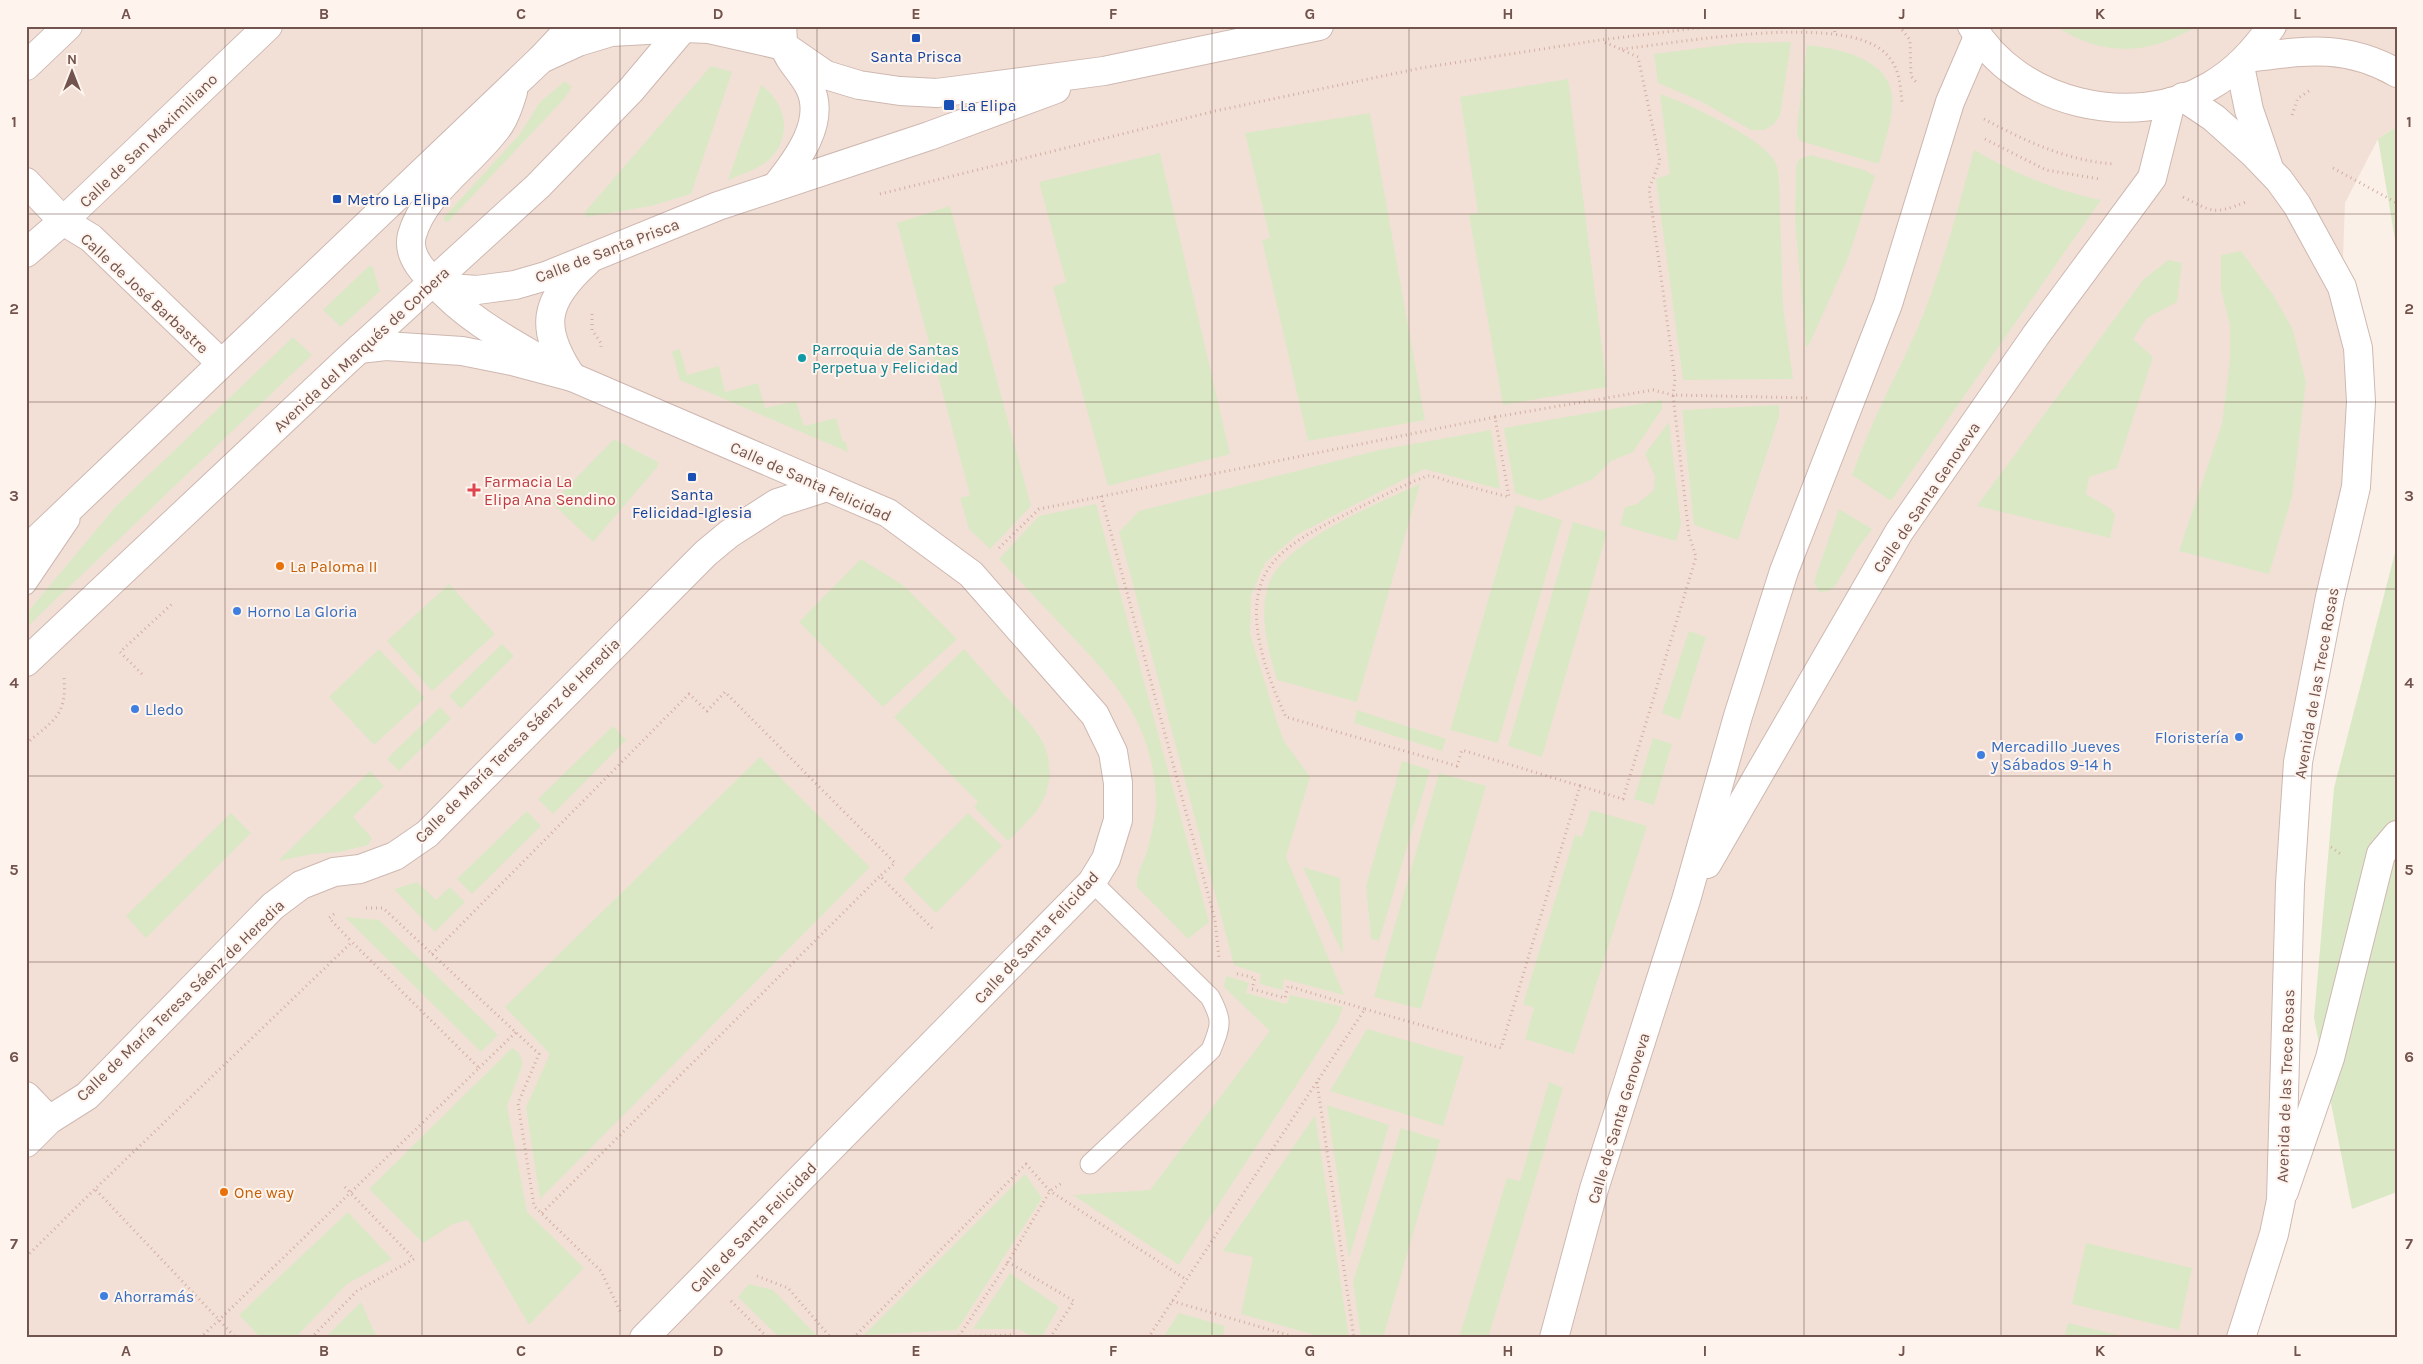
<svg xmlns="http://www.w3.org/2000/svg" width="2423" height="1364" font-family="Karla,sans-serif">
<rect width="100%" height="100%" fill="#fbf0e7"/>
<!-- residential -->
<path fill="#f2e0d6" d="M 26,26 L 2397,26 L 2397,126 L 2378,139 L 2345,203 L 2342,287 L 2361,402 L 2298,762 L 2281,1200 L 2242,1338 L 26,1338 Z"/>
<!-- green -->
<g fill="#dae8c6">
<path d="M 2056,26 L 2197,26 C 2151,55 2102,58 2056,26 Z"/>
<path d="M 1791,42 L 1780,116 L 1773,125 L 1764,130 L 1751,130 L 1702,102 L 1658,83 L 1654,54 L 1741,43 Z"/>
<path d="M 1807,45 C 1837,48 1889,58 1892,96 C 1894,118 1884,143 1879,164 L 1800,141 L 1797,135 L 1797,127 Z"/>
<path d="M 711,66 L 732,72 L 691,194 L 651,206 L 586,217 L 585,212 Z"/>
<path d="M 1568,79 L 1607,387 L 1503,405 L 1469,215 L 1478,212 L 1460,97 Z"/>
<path d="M 565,81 L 572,87 L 564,99 L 448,222 L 444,221 L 444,217 L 520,134 L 540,102 Z"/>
<path d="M 761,85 C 786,103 793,135 770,159 C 759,169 742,174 728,180 Z"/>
<path d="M 1660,94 C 1687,103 1759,136 1774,160 C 1778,165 1778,172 1779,178 L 1783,306 L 1793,379 L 1683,380 L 1656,179 L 1670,174 Z"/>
<path d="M 1370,113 L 1425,420 L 1308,441 L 1262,240 L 1270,238 L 1245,133 Z"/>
<path d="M 2397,126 L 2397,251 L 2378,139 Z"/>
<path d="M 1974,150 C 2017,174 2053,190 2101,200 L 1891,501 L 1852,475 C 1870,423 1897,375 1919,325 C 1942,269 1958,209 1974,150 Z"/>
<path d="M 1160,153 L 1230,454 L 1108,486 L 1053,287 L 1066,282 L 1039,182 Z"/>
<path d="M 1811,155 L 1864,170 L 1875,176 L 1848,258 L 1809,345 L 1806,347 L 1795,222 L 1796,167 L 1799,159 Z"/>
<path d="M 950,206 L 1031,506 L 990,549 L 969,529 L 960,498 L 970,495 L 897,223 Z"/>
<path d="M 2241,251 L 2274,296 L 2293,330 L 2306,382 L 2292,497 L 2269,574 L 2179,551 L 2222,424 L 2230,359 L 2230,325 L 2221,290 L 2221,255 Z"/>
<path d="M 2168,260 L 2182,263 L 2177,302 L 2147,318 L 2133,339 L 2153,357 L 2117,468 L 2089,477 L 2086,494 L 2111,509 L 2115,515 L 2110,538 L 1977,506 L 2143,280 Z"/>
<path d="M 370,265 L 373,268 L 380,291 L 341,327 L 323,310 Z"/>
<path d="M 293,337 L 312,355 L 26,628 L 26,614 L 116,506 Z"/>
<path d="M 680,349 L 687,375 L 719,366 L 725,392 L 758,383 L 765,408 L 796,401 L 804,426 L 836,418 L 843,442 L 846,442 L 848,452 L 680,380 L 672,352 Z"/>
<path d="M 1662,400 L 1662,409 L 1633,452 L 1611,461 L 1593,479 L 1540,501 L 1515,493 L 1504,428 Z"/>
<path d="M 1779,405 L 1779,417 L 1738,540 L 1694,525 L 1682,410 Z"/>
<path d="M 1669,422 L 1681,525 L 1676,541 L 1620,525 L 1625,507 L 1637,504 L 1654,490 L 1655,476 L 1645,454 Z"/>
<path d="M 1491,430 L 1500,489 L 1424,469 L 1298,534 L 1265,563 L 1251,595 L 1250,634 L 1279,728 L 1284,741 L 1310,777 L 1286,857 L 1344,995 L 1284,979 L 1282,990 L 1260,984 L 1261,974 L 1234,965 L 1119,532 L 1139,511 L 1379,450 Z"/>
<path d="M 614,439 L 658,462 L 658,466 L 593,542 L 552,503 Z"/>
<path d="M 1420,484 L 1357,702 L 1277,680 C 1268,649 1259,618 1268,586 C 1280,543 1380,502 1420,484 Z"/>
<path d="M 1096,504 L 1209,922 L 1188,939 L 1137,887 C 1135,875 1144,862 1147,851 C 1151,836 1156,817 1156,802 C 1154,726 1117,683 1067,631 C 1044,607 1022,583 999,559 L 1039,516 Z"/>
<path d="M 1516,505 L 1562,520 L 1498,743 L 1450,730 Z"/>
<path d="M 1839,509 L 1872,529 L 1857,549 L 1836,585 L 1829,591 L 1819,592 L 1814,582 Z"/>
<path d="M 1573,522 L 1607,532 L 1542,757 L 1508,746 Z"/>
<path d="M 2397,545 L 2397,1192 L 2352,1209 L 2314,1018 L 2334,788 Z"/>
<path d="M 861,559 L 904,586 L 957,639 L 883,707 L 799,622 Z"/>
<path d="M 449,584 L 495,634 L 432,691 L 387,641 Z"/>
<path d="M 1689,631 L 1706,637 L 1680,720 L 1662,713 Z"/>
<path d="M 502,644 L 514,656 L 461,709 L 449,696 Z"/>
<path d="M 379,649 L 425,698 L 374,745 L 329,697 Z"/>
<path d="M 964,649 L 1033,727 L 1044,744 L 1048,757 L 1050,776 L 1046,794 L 1037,811 L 1008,841 L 974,807 L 978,802 L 894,717 Z"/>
<path d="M 440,707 L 451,719 L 399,771 L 387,759 Z"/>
<path d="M 1357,710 L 1446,739 L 1442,751 L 1354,723 Z"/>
<path d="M 613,726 L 626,740 L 553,814 L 538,799 Z"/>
<path d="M 1653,738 L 1672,744 L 1654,805 L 1634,799 Z"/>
<path d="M 760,757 L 870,867 L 540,1199 L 526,1107 L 550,1054 L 505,1007 Z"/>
<path d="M 1402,761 L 1430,770 L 1379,941 L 1371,939 L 1366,886 Z"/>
<path d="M 370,771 L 384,786 L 353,817 L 372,838 L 368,845 L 340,852 L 312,854 L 278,861 Z"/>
<path d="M 1439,773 L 1486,786 L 1421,1009 L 1374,997 Z"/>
<path d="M 1591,810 L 1647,826 L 1574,1054 L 1525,1039 L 1534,1008 L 1523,1004 L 1575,835 L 1582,837 Z"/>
<path d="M 527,811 L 541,826 L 472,894 L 457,879 Z"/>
<path d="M 231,813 L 251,833 L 146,938 L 126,916 Z"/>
<path d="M 968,813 L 1002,846 L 936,913 L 903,879 Z"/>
<path d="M 1303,867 L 1340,878 L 1343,955 Z"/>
<path d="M 417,882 L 436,900 L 450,887 L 465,902 L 435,932 L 394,889 Z"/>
<path d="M 345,917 L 379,920 L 498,1035 L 481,1052 Z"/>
<path d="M 1226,976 L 1249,983 L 1246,993 L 1287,1004 L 1290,995 L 1343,1007 L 1337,1023 L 1179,1265 L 1073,1195 L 1150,1190 L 1270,1031 L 1224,987 Z"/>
<path d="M 1367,1029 L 1464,1057 L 1443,1126 L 1330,1091 Z"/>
<path d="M 512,1048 L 519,1053 L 523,1064 L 507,1106 L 527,1212 L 584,1268 L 529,1325 L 468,1220 L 453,1224 L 423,1243 L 369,1189 Z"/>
<path d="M 1549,1082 L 1563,1088 L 1488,1338 L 1459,1338 L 1507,1178 L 1520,1181 Z"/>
<path d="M 1327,1105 L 1389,1125 L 1349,1258 Z"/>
<path d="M 1315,1115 L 1349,1338 L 1326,1338 L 1241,1314 L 1253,1257 L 1223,1251 Z"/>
<path d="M 1401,1128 L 1440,1140 L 1383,1338 L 1361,1338 L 1353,1282 Z"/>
<path d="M 1025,1174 L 1042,1198 L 957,1330 L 864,1335 Z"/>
<path d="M 348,1212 L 392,1259 L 347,1284 L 295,1338 L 261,1338 L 239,1315 Z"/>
<path d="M 2086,1243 L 2192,1268 L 2179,1330 L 2072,1304 Z"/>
<path d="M 1010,1273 L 1059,1307 L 1041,1338 L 1035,1338 L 1018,1329 L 973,1329 Z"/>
<path d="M 749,1284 L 773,1290 L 819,1338 L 780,1338 L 738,1297 Z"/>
<path d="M 361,1302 L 377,1338 L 325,1338 Z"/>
<path d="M 1179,1313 L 1225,1326 L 1222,1338 L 1163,1338 Z"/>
<path d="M 2068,1323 L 2131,1338 L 2064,1338 Z"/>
</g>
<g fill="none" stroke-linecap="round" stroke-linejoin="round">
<defs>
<g id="service">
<path d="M 26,585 L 70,520"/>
<path d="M 1090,1164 L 1211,1050 C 1221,1025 1223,1021 1210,997 L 1092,882"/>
</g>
<path id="pedestrian" d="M 26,66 L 68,26"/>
<g id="minor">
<path d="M 541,59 L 578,42 L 611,32 L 684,28 L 709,29 L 784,46 L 826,75 L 859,85 L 900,91 L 937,93 L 1104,71 L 1319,26"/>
<path d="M 26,182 L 63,221 L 91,238 L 221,363"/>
<path d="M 777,185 C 797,160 826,122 810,88 C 804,74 788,61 784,45 C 782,40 783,32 782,26"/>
<path d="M 26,253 L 63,221 L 268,26"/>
<path d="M 434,282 L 450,288 L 477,290 L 515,285 L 546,276 L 718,206 L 929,136 L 1056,89"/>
<path d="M 434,282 C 463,315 498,335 536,357"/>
<path d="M 359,349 L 386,346 L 462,351 L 512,361 L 572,377 L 888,513 L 971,574 L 1095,715 L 1113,752 L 1118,783 L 1118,820 L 1106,859 L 1092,882 L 644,1338"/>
<path d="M 572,377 C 539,328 543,302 587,262"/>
<path d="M 26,1096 L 49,1120"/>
<path d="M 26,1143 L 49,1120 L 87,1096 L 273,906 L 301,885 L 334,872 L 360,869 L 395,856 L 427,834 L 706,553 L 729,534 L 777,503 L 827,487"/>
<path d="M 2284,1192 L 2330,1058 L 2381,854 L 2397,835"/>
</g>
<g id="tertiary">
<path d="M 2240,66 L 2249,110 L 2268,165"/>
<path d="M 2183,97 L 2214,118 L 2253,153 L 2279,180 L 2297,205 L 2342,287 L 2358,348 L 2361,402 L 2356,487 L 2330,597 L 2298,762 L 2290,884 L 2281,1200 L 2274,1234 L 2241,1338"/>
<path d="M 434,282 C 422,271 407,253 412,235 C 424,191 475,161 500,124 C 506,115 510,102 513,92"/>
<path d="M 26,550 L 541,59 L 572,26"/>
<path d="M 26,662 L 346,361 L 538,186 L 631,90 L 685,26"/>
<path d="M 1707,864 L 1899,532 L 2036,335 L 2152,178 L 2171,102"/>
<path d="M 1554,1338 L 1594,1189 L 1686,900 L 1738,716 L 1784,571 L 1888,304 L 1950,102 L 1978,37"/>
</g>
<g id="secondary">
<path d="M 1972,26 C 2017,104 2133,131 2210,86 C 2236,71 2254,51 2272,26"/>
<path d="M 2247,58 C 2304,51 2344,43 2397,73"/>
</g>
</defs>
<!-- service casing -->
<use href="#service" stroke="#ceb8b1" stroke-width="21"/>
<!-- pedestrian casing -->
<use href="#pedestrian" stroke="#ceb8b1" stroke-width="30"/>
<!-- minor casing -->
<use href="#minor" stroke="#ceb8b1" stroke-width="30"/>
<!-- tertiary casing -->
<use href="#tertiary" stroke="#ceb8b1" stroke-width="30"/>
<!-- secondary casing -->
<use href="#secondary" stroke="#d1b7ae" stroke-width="30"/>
<!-- path -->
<g stroke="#d4ada3" stroke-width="3" stroke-dasharray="1 4" stroke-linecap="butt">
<path d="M 1834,26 L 1835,34"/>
<path d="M 1899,26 L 1910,40 L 1911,76 L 1917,83"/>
<path d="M 1622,49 C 1679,43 1844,12 1885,53 C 1900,67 1900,84 1902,102"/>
<path d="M 2292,115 L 2298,98 L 2309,91"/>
<path d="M 1984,119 C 2025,141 2068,161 2114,164"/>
<path d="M 1985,139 L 2046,170 L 2100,179"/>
<path d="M 2333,168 L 2397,203"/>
<path d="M 880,194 L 1215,111 L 1421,68 L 1600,40 L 1714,26"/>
<path d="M 2183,197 C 2213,212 2213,215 2246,202"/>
<path d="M 592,314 L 592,330 L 601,343 L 601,347"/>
<path d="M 1101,496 L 1215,920 L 1219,958"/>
<path d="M 999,548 L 1039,509 L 1495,417"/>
<path d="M 142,674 L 120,652 L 173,603"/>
<path d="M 26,744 C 53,720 67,717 64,678"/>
<path d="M 1580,786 L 1462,750 L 1457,766 L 1286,717 C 1267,676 1239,607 1271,565 C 1291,539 1328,524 1356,509 C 1367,504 1421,476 1429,476 C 1435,476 1444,480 1451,482 C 1470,487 1490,492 1509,497 L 1495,417 L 1653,390 L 1673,395 L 1675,379 L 1649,189 L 1660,161 L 1638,57 L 1602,41"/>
<path d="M 2331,847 L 2342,855"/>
<path d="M 366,908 L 383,908 L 539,1054 L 518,1103 L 534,1206 L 601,1271 L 620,1311"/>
<path d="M 334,914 L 329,918 L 352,942"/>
<path d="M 432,954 L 689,694 L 707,711 L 725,692 L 895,863 L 880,876"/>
<path d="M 1365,1009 L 1501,1048 L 1580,786 L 1623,799 L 1696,557 L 1689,535 L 1673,395 L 1810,398"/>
<path d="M 479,1068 L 516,1032"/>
<path d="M 1317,1082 L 1354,1338"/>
<path d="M 542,1213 L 880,876 L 935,931"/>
<path d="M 26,1257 L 95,1189"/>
<path d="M 757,1276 L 788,1288 L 831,1338"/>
<path d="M 731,1301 L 768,1338"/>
<path d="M 1172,1301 L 1298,1338"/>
<path d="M 959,1336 L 1008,1262"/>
<path d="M 200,1338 L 219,1320 L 479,1068 L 352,942 L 95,1189 L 219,1320 L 236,1338"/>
<path d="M 311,1338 L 357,1291 L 414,1259 L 344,1186"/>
<path d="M 853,1338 L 1026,1164 L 1050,1191 L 1187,1280"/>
<path d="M 920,1338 L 1013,1335 L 1017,1338"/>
<path d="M 1050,1338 L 1074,1301 L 1008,1262 L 1050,1191 L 1062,1183"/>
<path d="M 1148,1338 L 1365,1009 L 1288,986 L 1285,998 L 1252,989 L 1255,978 L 1234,973"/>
</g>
<!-- service -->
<use href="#service" stroke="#fff" stroke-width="19"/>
<!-- pedestrian -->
<use href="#pedestrian" stroke="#fff" stroke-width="28"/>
<!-- minor -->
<use href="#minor" stroke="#fff" stroke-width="28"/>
<!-- tertiary -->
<use href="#tertiary" stroke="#fff" stroke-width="28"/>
<!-- secondary -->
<use href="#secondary" stroke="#fff" stroke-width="28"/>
</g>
<!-- grid -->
<path fill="none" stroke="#73534d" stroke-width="1" stroke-opacity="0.55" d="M 225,26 L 225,1338M 422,26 L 422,1338M 620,26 L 620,1338M 817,26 L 817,1338M 1014,26 L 1014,1338M 1212,26 L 1212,1338M 1409,26 L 1409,1338M 1606,26 L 1606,1338M 1804,26 L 1804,1338M 2001,26 L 2001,1338M 2198,26 L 2198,1338M 26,214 L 2397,214M 26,402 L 2397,402M 26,589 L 2397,589M 26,776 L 2397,776M 26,962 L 2397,962M 26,1150 L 2397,1150"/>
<!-- markers -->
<g fill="#1a4fb4" stroke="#fef4ed" stroke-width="2">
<rect x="911" y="33" width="10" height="10" rx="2.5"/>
<rect x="943" y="99" width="12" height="12" rx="2.5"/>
<rect x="332" y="194" width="10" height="10" rx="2.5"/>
<rect x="687" y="472" width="10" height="10" rx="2.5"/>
</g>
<circle fill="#0f9aa8" stroke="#fef4ed" stroke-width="2" cx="802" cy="358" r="5"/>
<path fill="#e0444e" stroke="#fef4ed" stroke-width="2" d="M471.5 482.5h5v5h5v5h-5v5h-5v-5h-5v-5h5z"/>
<g fill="#e8710a" stroke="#fef4ed" stroke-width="2">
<circle cx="280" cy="566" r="5"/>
<circle cx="224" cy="1192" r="5"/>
</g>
<g fill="#3f7fe0" stroke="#fef4ed" stroke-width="2">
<circle cx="237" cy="611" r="5"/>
<circle cx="135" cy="709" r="5"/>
<circle cx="2239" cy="737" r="5"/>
<circle cx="1981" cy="755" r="5"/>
<circle cx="104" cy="1296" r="5"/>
</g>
<g text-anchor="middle" stroke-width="4" stroke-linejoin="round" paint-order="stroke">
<!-- transit labels -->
<g font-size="16" fill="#164399" stroke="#fef4ed">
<text x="916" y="62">Santa Prisca</text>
<text x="960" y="111" text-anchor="start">La Elipa</text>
<text x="347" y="205" text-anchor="start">Metro La Elipa</text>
<text x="692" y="500">Santa<tspan x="692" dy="18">Felicidad-Iglesia</tspan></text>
</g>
<!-- street labels -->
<g font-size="16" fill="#73534d" stroke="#fef4ed">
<text transform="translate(148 140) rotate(-44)" y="6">Calle de San Maximiliano</text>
<text transform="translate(607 250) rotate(-21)" y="6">Calle de Santa Prisca</text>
<text transform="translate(145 293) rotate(43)" y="6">Calle de José Barbastre</text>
<text transform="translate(361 349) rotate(-43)" y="6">Avenida del Marqués de Corbera</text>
<text transform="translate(811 481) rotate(24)" y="6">Calle de Santa Felicidad</text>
<text transform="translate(1926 497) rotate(-56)" y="6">Calle de Santa Genoveva</text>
<text transform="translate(2316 683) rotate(-80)" y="6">Avenida de las Trece Rosas</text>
<text transform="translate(517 740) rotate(-45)" y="6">Calle de María Teresa Sáenz de Heredia</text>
<text transform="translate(1036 937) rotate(-47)" y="6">Calle de Santa Felicidad</text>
<text transform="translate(180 1000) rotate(-44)" y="6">Calle de María Teresa Sáenz de Heredia</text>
<text transform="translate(2285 1086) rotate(-88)" y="6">Avenida de las Trece Rosas</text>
<text transform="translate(1618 1118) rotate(-73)" y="6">Calle de Santa Genoveva</text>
<text transform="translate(753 1227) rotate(-46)" y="6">Calle de Santa Felicidad</text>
</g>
<!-- culture labels -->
<g font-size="16" fill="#0d838f" stroke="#fef4ed" text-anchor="start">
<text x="812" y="355">Parroquia de Santas<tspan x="812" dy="18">Perpetua y Felicidad</tspan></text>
</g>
<!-- health labels -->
<g font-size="16" fill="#be3a42" stroke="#fef4ed" text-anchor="start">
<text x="484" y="487">Farmacia La<tspan x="484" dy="18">Elipa Ana Sendino</tspan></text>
</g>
<!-- food labels -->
<g font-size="16" fill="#c56008" stroke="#fef4ed" text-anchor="start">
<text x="290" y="572">La Paloma II</text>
<text x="234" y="1198">One way</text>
</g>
<!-- shop labels -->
<g font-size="16" fill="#366cbe" stroke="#fef4ed" text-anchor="start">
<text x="247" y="617">Horno La Gloria</text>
<text x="145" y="715">Lledo</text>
<text x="2229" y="743" text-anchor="end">Floristería</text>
<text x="1991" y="752">Mercadillo Jueves<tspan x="1991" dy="18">y Sábados 9-14 h</tspan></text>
<text x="114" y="1302">Ahorramás</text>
</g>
</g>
<!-- border -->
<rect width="2423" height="1364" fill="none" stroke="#fef4ed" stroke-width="55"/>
<!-- north arrow -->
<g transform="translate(72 72)" stroke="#fef4ed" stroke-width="4" paint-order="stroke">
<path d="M0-4L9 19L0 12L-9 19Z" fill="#73534d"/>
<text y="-8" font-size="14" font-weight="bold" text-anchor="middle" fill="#73534d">N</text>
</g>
<rect x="28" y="28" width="2368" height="1308" fill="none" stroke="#73534d" stroke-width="2"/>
<g font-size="16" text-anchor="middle" font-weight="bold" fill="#73534d">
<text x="126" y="19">A</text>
<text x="324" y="19">B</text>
<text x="521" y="19">C</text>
<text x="718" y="19">D</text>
<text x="916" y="19">E</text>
<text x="1113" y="19">F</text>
<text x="1310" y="19">G</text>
<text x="1508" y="19">H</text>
<text x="1705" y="19">I</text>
<text x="1902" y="19">J</text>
<text x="2100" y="19">K</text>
<text x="2297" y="19">L</text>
<text x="14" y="127">1</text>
<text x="2409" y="127">1</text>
<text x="14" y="314">2</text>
<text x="2409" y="314">2</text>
<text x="14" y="501">3</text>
<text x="2409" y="501">3</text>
<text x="14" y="688">4</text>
<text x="2409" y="688">4</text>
<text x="14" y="875">5</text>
<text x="2409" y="875">5</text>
<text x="14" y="1062">6</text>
<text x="2409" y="1062">6</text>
<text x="14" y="1249">7</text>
<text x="2409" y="1249">7</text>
<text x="126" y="1356">A</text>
<text x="324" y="1356">B</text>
<text x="521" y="1356">C</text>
<text x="718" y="1356">D</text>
<text x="916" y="1356">E</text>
<text x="1113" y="1356">F</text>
<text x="1310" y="1356">G</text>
<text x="1508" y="1356">H</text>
<text x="1705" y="1356">I</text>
<text x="1902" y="1356">J</text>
<text x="2100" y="1356">K</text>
<text x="2297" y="1356">L</text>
</g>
</svg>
